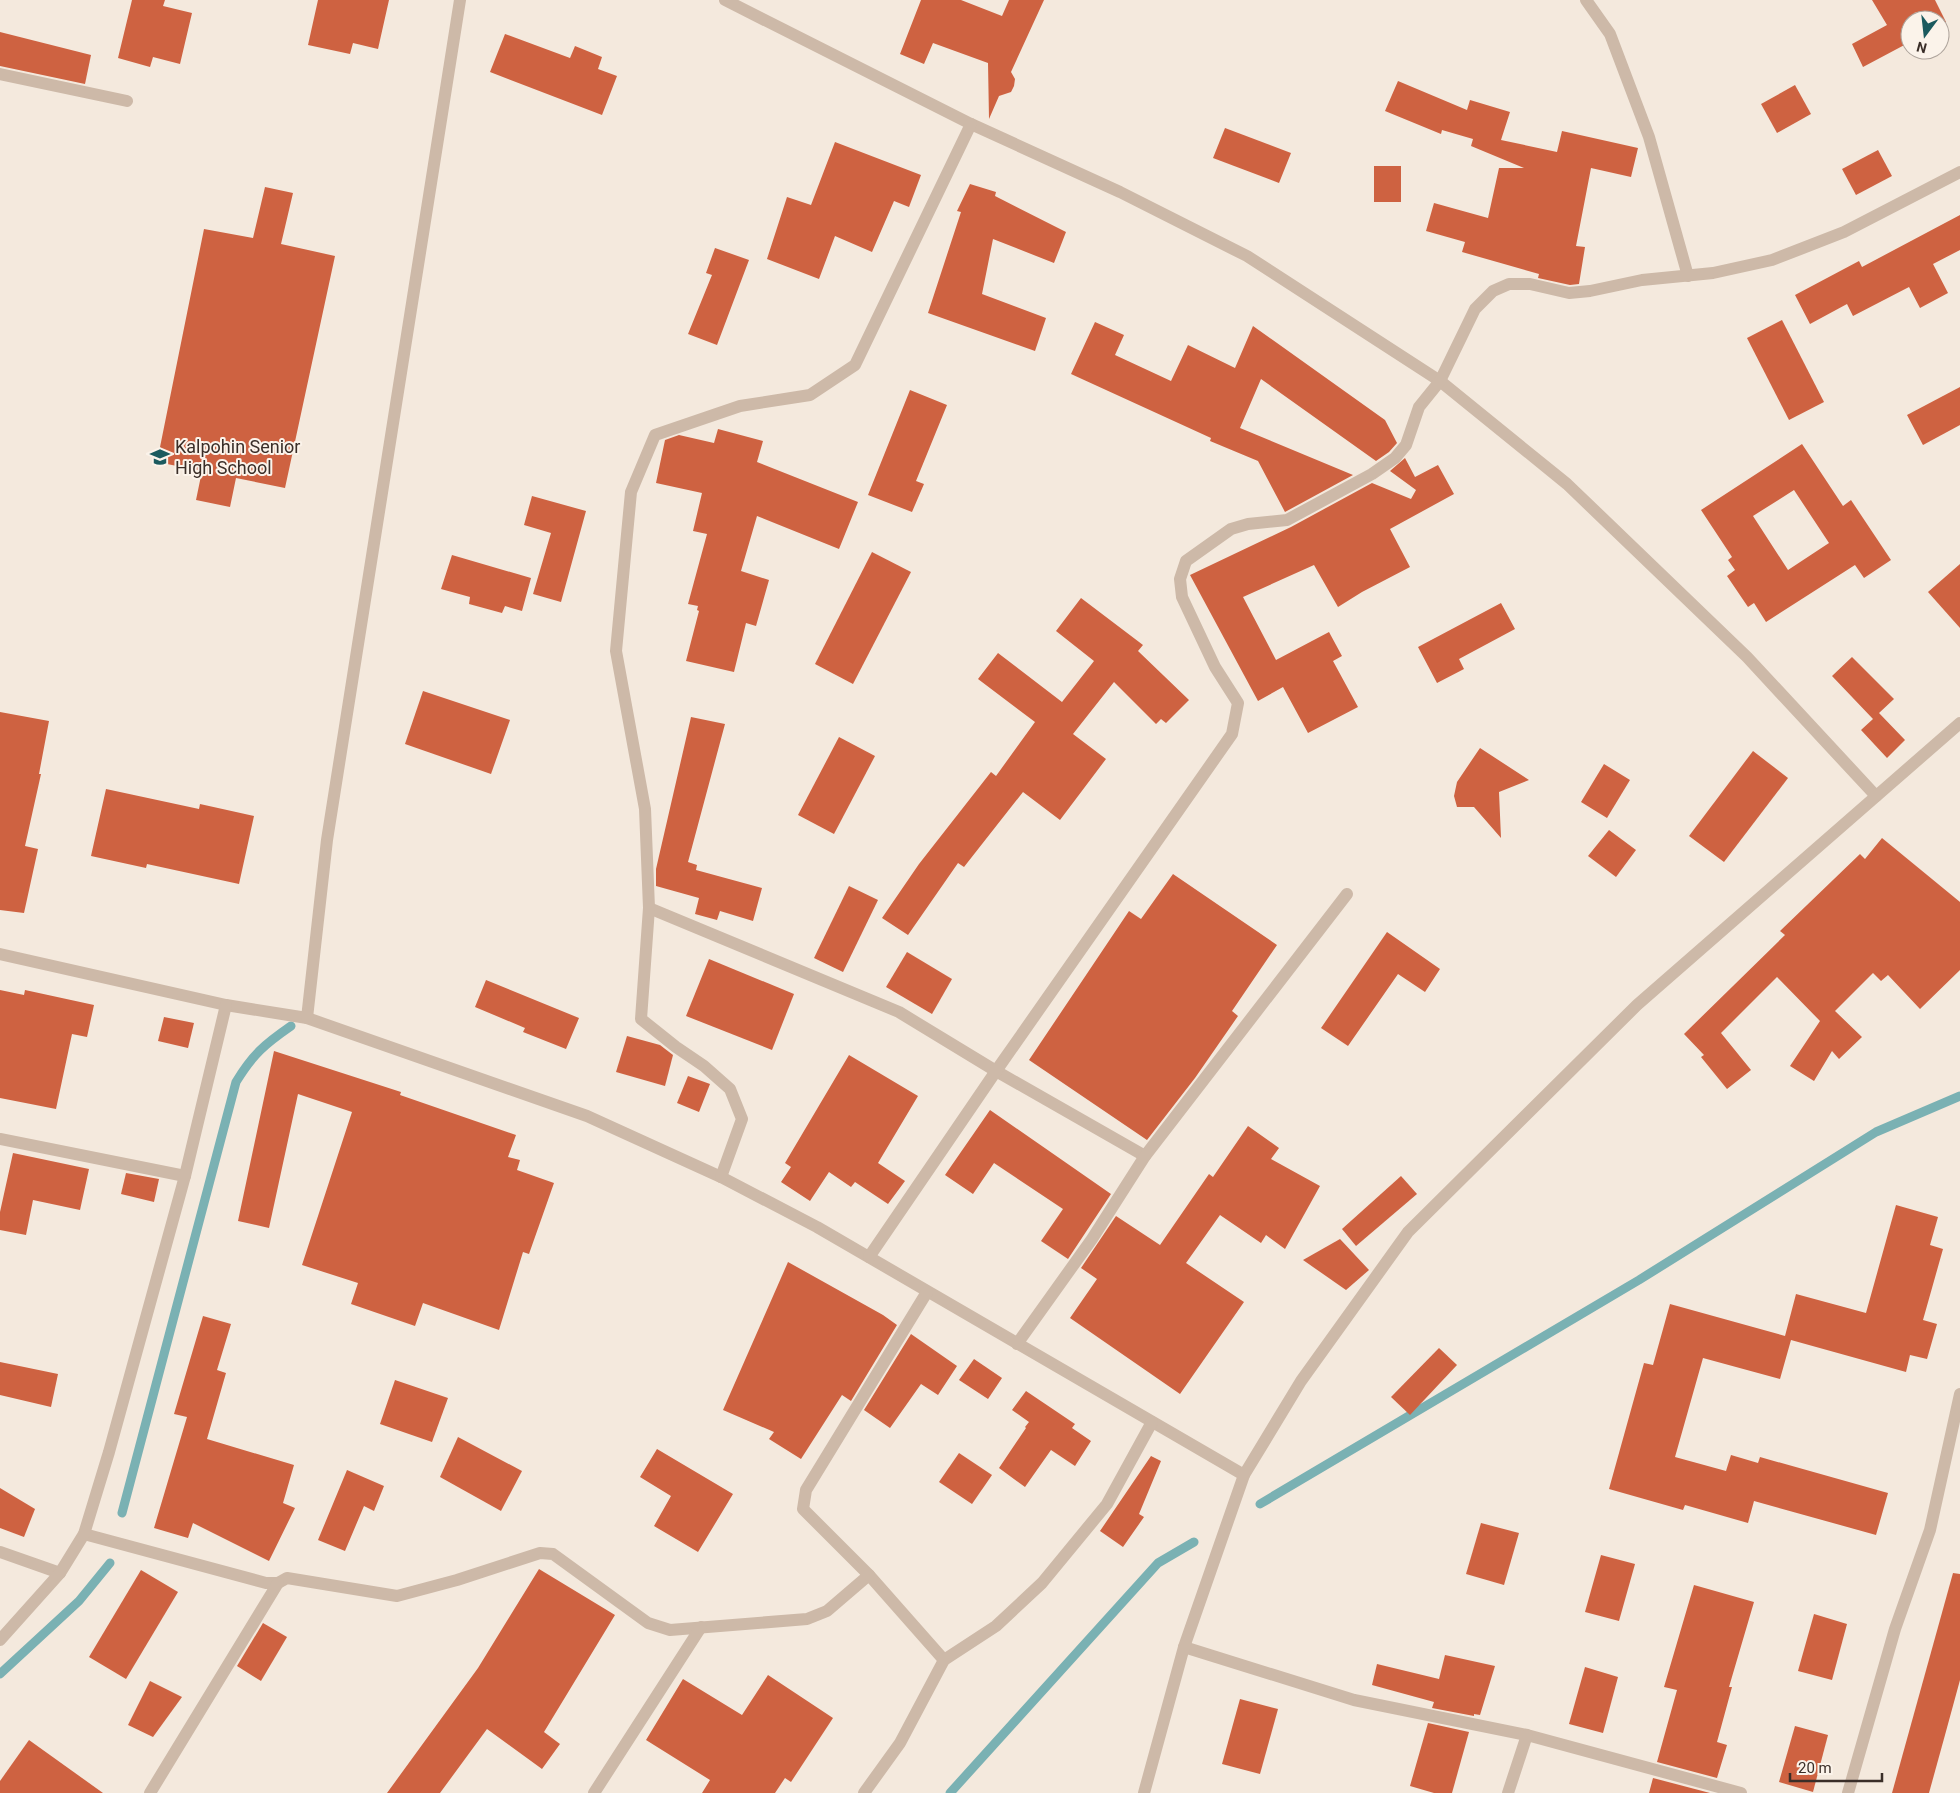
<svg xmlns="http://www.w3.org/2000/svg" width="1960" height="1793" font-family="Roboto,sans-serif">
<rect width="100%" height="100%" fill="#f4e9dd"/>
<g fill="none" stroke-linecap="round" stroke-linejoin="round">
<!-- stream -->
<g stroke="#7ab1b3" stroke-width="9">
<path d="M 1260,1504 L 1639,1280 L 1876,1132 L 1960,1096"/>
<path d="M 122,1513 L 236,1082 C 253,1054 265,1044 291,1026"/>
<path d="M 0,1674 L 79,1601 L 110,1563"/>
<path d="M 950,1793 L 1158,1563 L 1194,1542"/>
</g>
</g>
<!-- building -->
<g fill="#ce6241" fill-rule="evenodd">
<path d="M 132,0 L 165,0 L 163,6 L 192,13 L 180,64 L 153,57 L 150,67 L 118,58 Z"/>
<path d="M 318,0 L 389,0 L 378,49 L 353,43 L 350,54 L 308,45 Z"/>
<path d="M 921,0 L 961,0 L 1002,16 L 1009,0 L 1044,0 L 1011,72 L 1015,79 L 1014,86 L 1011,92 L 999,96 L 989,119 L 988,63 L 933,43 L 924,64 L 900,54 Z"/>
<path d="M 1872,0 L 1935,0 L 1946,22 L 1940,25 L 1940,20 L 1910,20 L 1910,42 L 1863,67 L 1852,44 L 1887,25 Z"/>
<path d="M 0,32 L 91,55 L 85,84 L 0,66 Z"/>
<path d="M 505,34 L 570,58 L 575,46 L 602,57 L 598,69 L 617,76 L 602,115 L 490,72 Z"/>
<path d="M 1398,81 L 1467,110 L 1470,100 L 1510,112 L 1501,140 L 1557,152 L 1562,131 L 1638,148 L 1631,177 L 1591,168 L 1576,246 L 1585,247 L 1579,284 L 1570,285 L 1538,278 L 1539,274 L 1462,252 L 1465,242 L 1426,231 L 1434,203 L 1488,218 L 1499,168 L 1524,168 L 1471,146 L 1473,139 L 1442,130 L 1441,134 L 1385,111 Z"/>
<path d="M 1795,85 L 1811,114 L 1777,133 L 1761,104 Z"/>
<path d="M 1225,128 L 1291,153 L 1279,183 L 1213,158 Z"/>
<path d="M 835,142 L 921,175 L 909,207 L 894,201 L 872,252 L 835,236 L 819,279 L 767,259 L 787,197 L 811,205 Z"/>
<path d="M 1878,150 L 1892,176 L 1856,195 L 1842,169 Z"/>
<rect x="1374" y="166" width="27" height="36"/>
<path d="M 970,184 L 996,192 L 995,196 L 1066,232 L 1054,263 L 993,239 L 982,294 L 1046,318 L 1035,351 L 928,313 L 961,212 L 957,211 Z"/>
<path d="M 265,187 L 293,193 L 281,244 L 335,256 L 285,488 L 236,478 L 230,507 L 196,500 L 202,471 L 157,462 L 204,229 L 253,238 Z"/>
<path d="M 1960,215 L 1960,250 L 1933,264 L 1948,293 L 1920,308 L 1909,287 L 1853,316 L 1847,304 L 1810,324 L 1795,295 L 1859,261 L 1862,267 Z"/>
<path d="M 715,248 L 749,260 L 717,345 L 688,334 L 712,275 L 706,273 Z"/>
<path d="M 1782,320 L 1824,402 L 1789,420 L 1747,338 Z"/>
<path d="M 1095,322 L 1124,335 L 1115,355 L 1171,381 L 1188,345 L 1235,368 L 1253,326 L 1385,420 L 1397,443 L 1389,452 L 1376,461 L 1261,379 L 1240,428 L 1353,475 L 1285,512 L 1258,461 L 1210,441 L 1211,438 L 1071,374 Z"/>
<path d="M 1960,387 L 1960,425 L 1923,445 L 1907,415 Z"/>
<path d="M 910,390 L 947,405 L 916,481 L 924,484 L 912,512 L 868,495 Z"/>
<path d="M 718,429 L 763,441 L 757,462 L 858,502 L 839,549 L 757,516 L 741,571 L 769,580 L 756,626 L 746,623 L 734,672 L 686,661 L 699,611 L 697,610 L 698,606 L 688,604 L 707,534 L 693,531 L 702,493 L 656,483 L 665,440 L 679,435 L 714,443 Z"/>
<path d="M 1802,444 L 1843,506 L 1851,500 L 1891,560 L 1864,578 L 1855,565 L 1766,622 L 1754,603 L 1748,607 L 1727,576 L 1735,570 L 1728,560 L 1732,557 L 1701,510 ZM 1794,490 L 1829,543 L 1788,570 L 1753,516 Z"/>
<path d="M 1405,458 L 1415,477 L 1438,465 L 1454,494 L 1390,529 L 1410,567 L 1362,592 L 1338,607 L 1314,565 L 1243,597 L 1276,660 L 1329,632 L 1342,656 L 1333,661 L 1358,707 L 1308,733 L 1283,687 L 1258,701 L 1190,575 L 1291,527 L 1372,483 L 1411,499 L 1416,490 L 1390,471 Z"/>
<path d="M 532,496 L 586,511 L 561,602 L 533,594 L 551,533 L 524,525 Z"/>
<path d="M 872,552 L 911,572 L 853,684 L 815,664 Z"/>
<path d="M 452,555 L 531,578 L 522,611 L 505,606 L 502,613 L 469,604 L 470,597 L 441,589 Z"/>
<path d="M 1960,564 L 1960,628 L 1928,592 Z"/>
<path d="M 1081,598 L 1143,645 L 1138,651 L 1189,700 L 1166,723 L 1161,719 L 1156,724 L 1114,682 L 1073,734 L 1106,759 L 1060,820 L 1023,792 L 964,867 L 958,863 L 908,935 L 882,918 L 919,864 L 991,772 L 996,776 L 1035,722 L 978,679 L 998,653 L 1062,702 L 1094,661 L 1056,631 Z"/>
<path d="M 1501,603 L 1515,629 L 1459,659 L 1464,669 L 1437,683 L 1418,647 Z"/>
<path d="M 1852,657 L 1894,699 L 1879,713 L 1905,740 L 1887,758 L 1861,730 L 1873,719 L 1832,676 Z"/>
<path d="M 423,691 L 510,720 L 491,774 L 405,744 Z"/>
<path d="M 0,712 L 49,721 L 39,774 L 41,774 L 25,846 L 38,849 L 24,913 L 0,910 Z"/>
<path d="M 691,717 L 725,724 L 688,862 L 697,865 L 696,870 L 762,888 L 753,921 L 720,911 L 717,920 L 695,914 L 699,898 L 656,886 L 656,869 Z"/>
<path d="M 839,737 L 875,756 L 834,834 L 798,815 Z"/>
<path d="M 1480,748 L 1529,780 L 1499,792 L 1501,838 L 1474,807 L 1457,807 L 1454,796 L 1457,782 Z"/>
<path d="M 1753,751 L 1788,778 L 1724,862 L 1689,836 Z"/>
<path d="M 1604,764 L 1630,780 L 1607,818 L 1581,802 Z"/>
<path d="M 106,789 L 199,809 L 200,804 L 254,816 L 239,884 L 147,864 L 146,868 L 91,856 Z"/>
<path d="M 1609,830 L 1636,850 L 1616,877 L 1588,856 Z"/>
<path d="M 1882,838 L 1960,902 L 1960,970 L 1920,1009 L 1888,975 L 1881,981 L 1873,973 L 1835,1011 L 1862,1037 L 1839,1059 L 1832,1051 L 1814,1081 L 1790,1066 L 1820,1021 L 1777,977 L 1721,1033 L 1751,1070 L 1727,1089 L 1701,1057 L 1704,1055 L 1684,1034 L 1785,935 L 1780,931 L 1860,854 L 1865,859 Z"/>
<path d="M 1173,874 L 1277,945 L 1232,1011 L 1238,1016 L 1195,1078 L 1147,1140 L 1029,1060 L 1129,911 L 1141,919 Z"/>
<path d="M 849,886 L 878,900 L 843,972 L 814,958 Z"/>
<path d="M 1387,932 L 1440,969 L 1425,992 L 1398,974 L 1348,1046 L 1321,1028 Z"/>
<path d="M 907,952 L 952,979 L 932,1014 L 886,987 Z"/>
<path d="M 709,959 L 794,994 L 772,1050 L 686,1016 Z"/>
<path d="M 486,980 L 579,1018 L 566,1049 L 523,1032 L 525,1028 L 475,1007 Z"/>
<path d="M 0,990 L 24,995 L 25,990 L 94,1005 L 87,1037 L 72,1034 L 56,1109 L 0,1098 Z"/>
<path d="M 164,1017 L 194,1023 L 188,1048 L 158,1041 Z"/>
<path d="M 627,1036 L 660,1045 L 673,1055 L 665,1086 L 616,1072 Z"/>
<path d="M 274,1051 L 401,1092 L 400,1095 L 516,1135 L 508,1157 L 520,1160 L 517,1170 L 554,1183 L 529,1254 L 523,1252 L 499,1330 L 423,1303 L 415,1326 L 351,1304 L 358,1283 L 302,1265 L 352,1112 L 298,1094 L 269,1228 L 238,1221 Z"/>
<path d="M 849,1055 L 918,1096 L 878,1163 L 905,1181 L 888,1204 L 855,1182 L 851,1187 L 829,1172 L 810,1201 L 781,1182 L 791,1167 L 785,1163 Z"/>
<path d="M 688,1076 L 710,1084 L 699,1112 L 677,1103 Z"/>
<path d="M 990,1110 L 1111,1194 L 1068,1259 L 1041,1241 L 1063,1209 L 994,1163 L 973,1194 L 945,1175 Z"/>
<path d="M 1248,1126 L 1279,1148 L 1271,1159 L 1320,1186 L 1285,1249 L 1266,1235 L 1261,1243 L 1220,1215 L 1186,1263 L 1244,1302 L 1180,1394 L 1070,1318 L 1097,1279 L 1081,1268 L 1116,1216 L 1160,1245 L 1209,1174 L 1213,1177 Z"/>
<path d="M 13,1153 L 89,1169 L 80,1210 L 33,1200 L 26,1235 L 0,1230 L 0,1212 Z"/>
<path d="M 126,1173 L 159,1179 L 154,1202 L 121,1194 Z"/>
<path d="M 1401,1176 L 1417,1194 L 1356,1246 L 1342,1229 Z"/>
<path d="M 1896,1205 L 1938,1217 L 1930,1245 L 1943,1249 L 1923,1320 L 1937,1324 L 1927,1359 L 1910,1355 L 1906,1372 L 1791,1340 L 1780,1379 L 1703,1358 L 1675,1457 L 1726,1471 L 1731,1455 L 1758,1463 L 1760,1457 L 1888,1493 L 1876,1535 L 1754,1501 L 1748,1523 L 1685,1505 L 1683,1510 L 1609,1489 L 1644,1363 L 1653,1365 L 1670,1304 L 1785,1336 L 1796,1294 L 1866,1313 Z"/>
<path d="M 1340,1239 L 1369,1270 L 1346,1290 L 1303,1260 Z"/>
<path d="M 788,1262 L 883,1315 L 897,1325 L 851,1401 L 842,1395 L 801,1459 L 769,1439 L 774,1432 L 723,1410 Z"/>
<path d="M 203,1316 L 231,1324 L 217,1370 L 226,1373 L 207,1439 L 294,1465 L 283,1503 L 295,1508 L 269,1561 L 193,1523 L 188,1538 L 154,1528 L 187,1417 L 174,1414 Z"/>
<path d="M 911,1334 L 957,1366 L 938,1395 L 921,1384 L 890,1428 L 864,1410 Z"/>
<path d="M 1439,1348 L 1457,1365 L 1410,1415 L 1391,1397 Z"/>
<path d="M 974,1359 L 1002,1378 L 988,1399 L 959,1380 Z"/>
<path d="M 0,1362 L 58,1374 L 51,1407 L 0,1395 Z"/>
<path d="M 395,1380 L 448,1398 L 432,1442 L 380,1424 Z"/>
<path d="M 1026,1391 L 1075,1424 L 1072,1428 L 1091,1441 L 1075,1466 L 1051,1450 L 1025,1487 L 999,1468 L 1026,1428 L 1025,1427 L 1029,1422 L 1012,1410 Z"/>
<path d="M 458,1437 L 522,1471 L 501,1511 L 440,1477 Z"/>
<path d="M 657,1449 L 733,1494 L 698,1552 L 654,1526 L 671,1496 L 640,1477 Z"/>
<path d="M 959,1453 L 992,1475 L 972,1504 L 939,1482 Z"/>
<path d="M 1151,1456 L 1161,1461 L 1139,1514 L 1144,1517 L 1123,1547 L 1100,1531 Z"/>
<path d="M 347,1470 L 384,1486 L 374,1511 L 364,1506 L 345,1551 L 318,1540 Z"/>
<path d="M 0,1488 L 35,1509 L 24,1537 L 0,1528 Z"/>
<path d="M 1481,1523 L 1519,1533 L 1504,1585 L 1466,1574 Z"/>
<path d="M 1601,1555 L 1635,1564 L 1619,1621 L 1585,1612 Z"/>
<path d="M 539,1569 L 615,1615 L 544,1732 L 560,1744 L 542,1769 L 487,1729 L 440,1793 L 387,1793 L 478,1668 Z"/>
<path d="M 141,1570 L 178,1592 L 126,1679 L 89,1657 Z"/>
<path d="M 1953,1573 L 1960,1574 L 1960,1680 L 1945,1735 L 1929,1793 L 1892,1793 Z"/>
<path d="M 1694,1585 L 1754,1602 L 1729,1687 L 1732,1687 L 1717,1742 L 1727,1745 L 1717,1778 L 1657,1762 L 1677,1690 L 1664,1687 Z"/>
<path d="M 1814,1614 L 1847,1624 L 1832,1680 L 1798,1671 Z"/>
<path d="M 263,1623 L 287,1637 L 261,1681 L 237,1666 Z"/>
<path d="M 1445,1655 L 1495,1666 L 1480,1715 L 1474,1714 L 1474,1716 L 1432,1708 L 1434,1702 L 1372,1685 L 1377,1664 L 1439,1679 Z"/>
<path d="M 1585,1667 L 1618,1677 L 1603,1733 L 1569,1724 Z"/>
<path d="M 768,1675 L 833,1718 L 791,1782 L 785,1778 L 775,1793 L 702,1793 L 710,1780 L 646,1740 L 683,1679 L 742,1715 Z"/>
<path d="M 150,1681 L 182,1697 L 153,1737 L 128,1725 Z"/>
<path d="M 1240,1699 L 1278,1709 L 1260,1774 L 1222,1764 Z"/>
<path d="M 1428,1723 L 1469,1732 L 1452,1793 L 1434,1793 L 1410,1786 Z"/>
<path d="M 1795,1726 L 1828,1735 L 1813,1792 L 1779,1782 Z"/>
<path d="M 29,1740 L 103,1793 L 0,1793 L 0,1781 Z"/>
<path d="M 1653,1778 L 1710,1793 L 1649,1793 Z"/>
</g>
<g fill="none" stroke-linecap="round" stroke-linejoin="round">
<!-- minor -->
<g stroke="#cdb9a8" stroke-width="12">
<path d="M 725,0 L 971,124 L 1120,192 L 1247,256 L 1440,381 L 1567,484 L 1747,657 L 1876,796"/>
<path d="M 1586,0 L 1610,34 L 1649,137 L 1688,276"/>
<path d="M 0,74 L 127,101"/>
<path d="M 649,908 L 899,1012 L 996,1071 L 1145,1156"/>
<path d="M 0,954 L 226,1005 L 307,1018 L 587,1116 L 721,1177 L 817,1227 L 1244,1475"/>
<path d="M 307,1018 L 327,840 L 460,0"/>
<path d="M 0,1139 L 185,1176"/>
<path d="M 721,1177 L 742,1119 L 730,1089 L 704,1066 L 676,1047 L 641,1019 L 649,908 L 645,809 L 616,651 L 631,492 L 655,435 L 740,406 L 810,395 L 855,365 L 971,124"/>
<path d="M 869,1257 L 996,1071 L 1232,734 L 1238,703 L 1215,667 L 1182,597 L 1180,579 L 1186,561 L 1231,529 L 1248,524 L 1287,520 L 1372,474 L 1395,458 L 1406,445 L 1419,407 L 1440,381 L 1475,309 L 1493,291 L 1509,284 L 1530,284 L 1569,293 L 1590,291 L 1642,280 L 1713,273 L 1772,260 L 1844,232 L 1960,172"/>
<path d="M 1017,1344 L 1092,1239 L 1145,1156 L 1347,894"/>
<path d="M 84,1534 L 266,1583 L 278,1583 L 287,1578 L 397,1596 L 457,1580 L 540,1553 L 553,1554 L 648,1623 L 670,1630 L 807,1619 L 827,1611 L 869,1575 L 944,1660"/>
<path d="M 0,1552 L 60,1573"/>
<path d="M 869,1575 L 803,1509 L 806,1490 L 927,1292"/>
<path d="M 0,1640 L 60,1573 L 84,1534 L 109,1452 L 185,1176 L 226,1005"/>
<path d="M 1184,1647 L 1354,1700 L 1527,1735 L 1741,1793"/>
<path d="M 150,1793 L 278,1583"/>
<path d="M 594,1793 L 701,1627"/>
<path d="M 864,1793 L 900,1743 L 944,1660 L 996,1626 L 1042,1583 L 1107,1504 L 1152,1422"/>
<path d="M 1144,1793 L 1184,1647 L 1244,1475 L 1301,1381 L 1408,1232 L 1637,1005 L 1960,723"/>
<path d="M 1508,1793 L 1527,1735"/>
<path d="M 1848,1793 L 1895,1629 L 1930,1530 L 1960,1394"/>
</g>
</g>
<!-- icons -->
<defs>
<symbol id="school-bare" viewBox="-9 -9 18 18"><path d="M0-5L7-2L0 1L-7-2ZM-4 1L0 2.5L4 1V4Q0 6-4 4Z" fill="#1b5a5e" stroke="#fbf3ea" stroke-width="2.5" paint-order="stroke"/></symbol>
</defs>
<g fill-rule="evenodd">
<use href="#school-bare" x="146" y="443" width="28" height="28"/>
</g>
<g text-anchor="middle" stroke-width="4" stroke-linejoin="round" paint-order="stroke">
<!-- poi labels -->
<g font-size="18" fill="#3a2e28" stroke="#fbf3ea" text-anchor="start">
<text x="175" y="453">Kalpohin Senior<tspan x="175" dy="21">High School</tspan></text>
</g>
</g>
<!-- north arrow -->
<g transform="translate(1925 35) rotate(195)"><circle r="24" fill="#fbf3ea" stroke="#aea49c"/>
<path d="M0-4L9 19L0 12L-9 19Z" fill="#1b5a5e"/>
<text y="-8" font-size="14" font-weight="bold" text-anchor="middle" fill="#3a2e28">N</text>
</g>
<!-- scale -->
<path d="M1790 1773v8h92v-8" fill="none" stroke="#3a2e28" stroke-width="2.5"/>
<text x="1798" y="1773" font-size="15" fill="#3a2e28" stroke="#fbf3ea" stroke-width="4" paint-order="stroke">20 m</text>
</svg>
